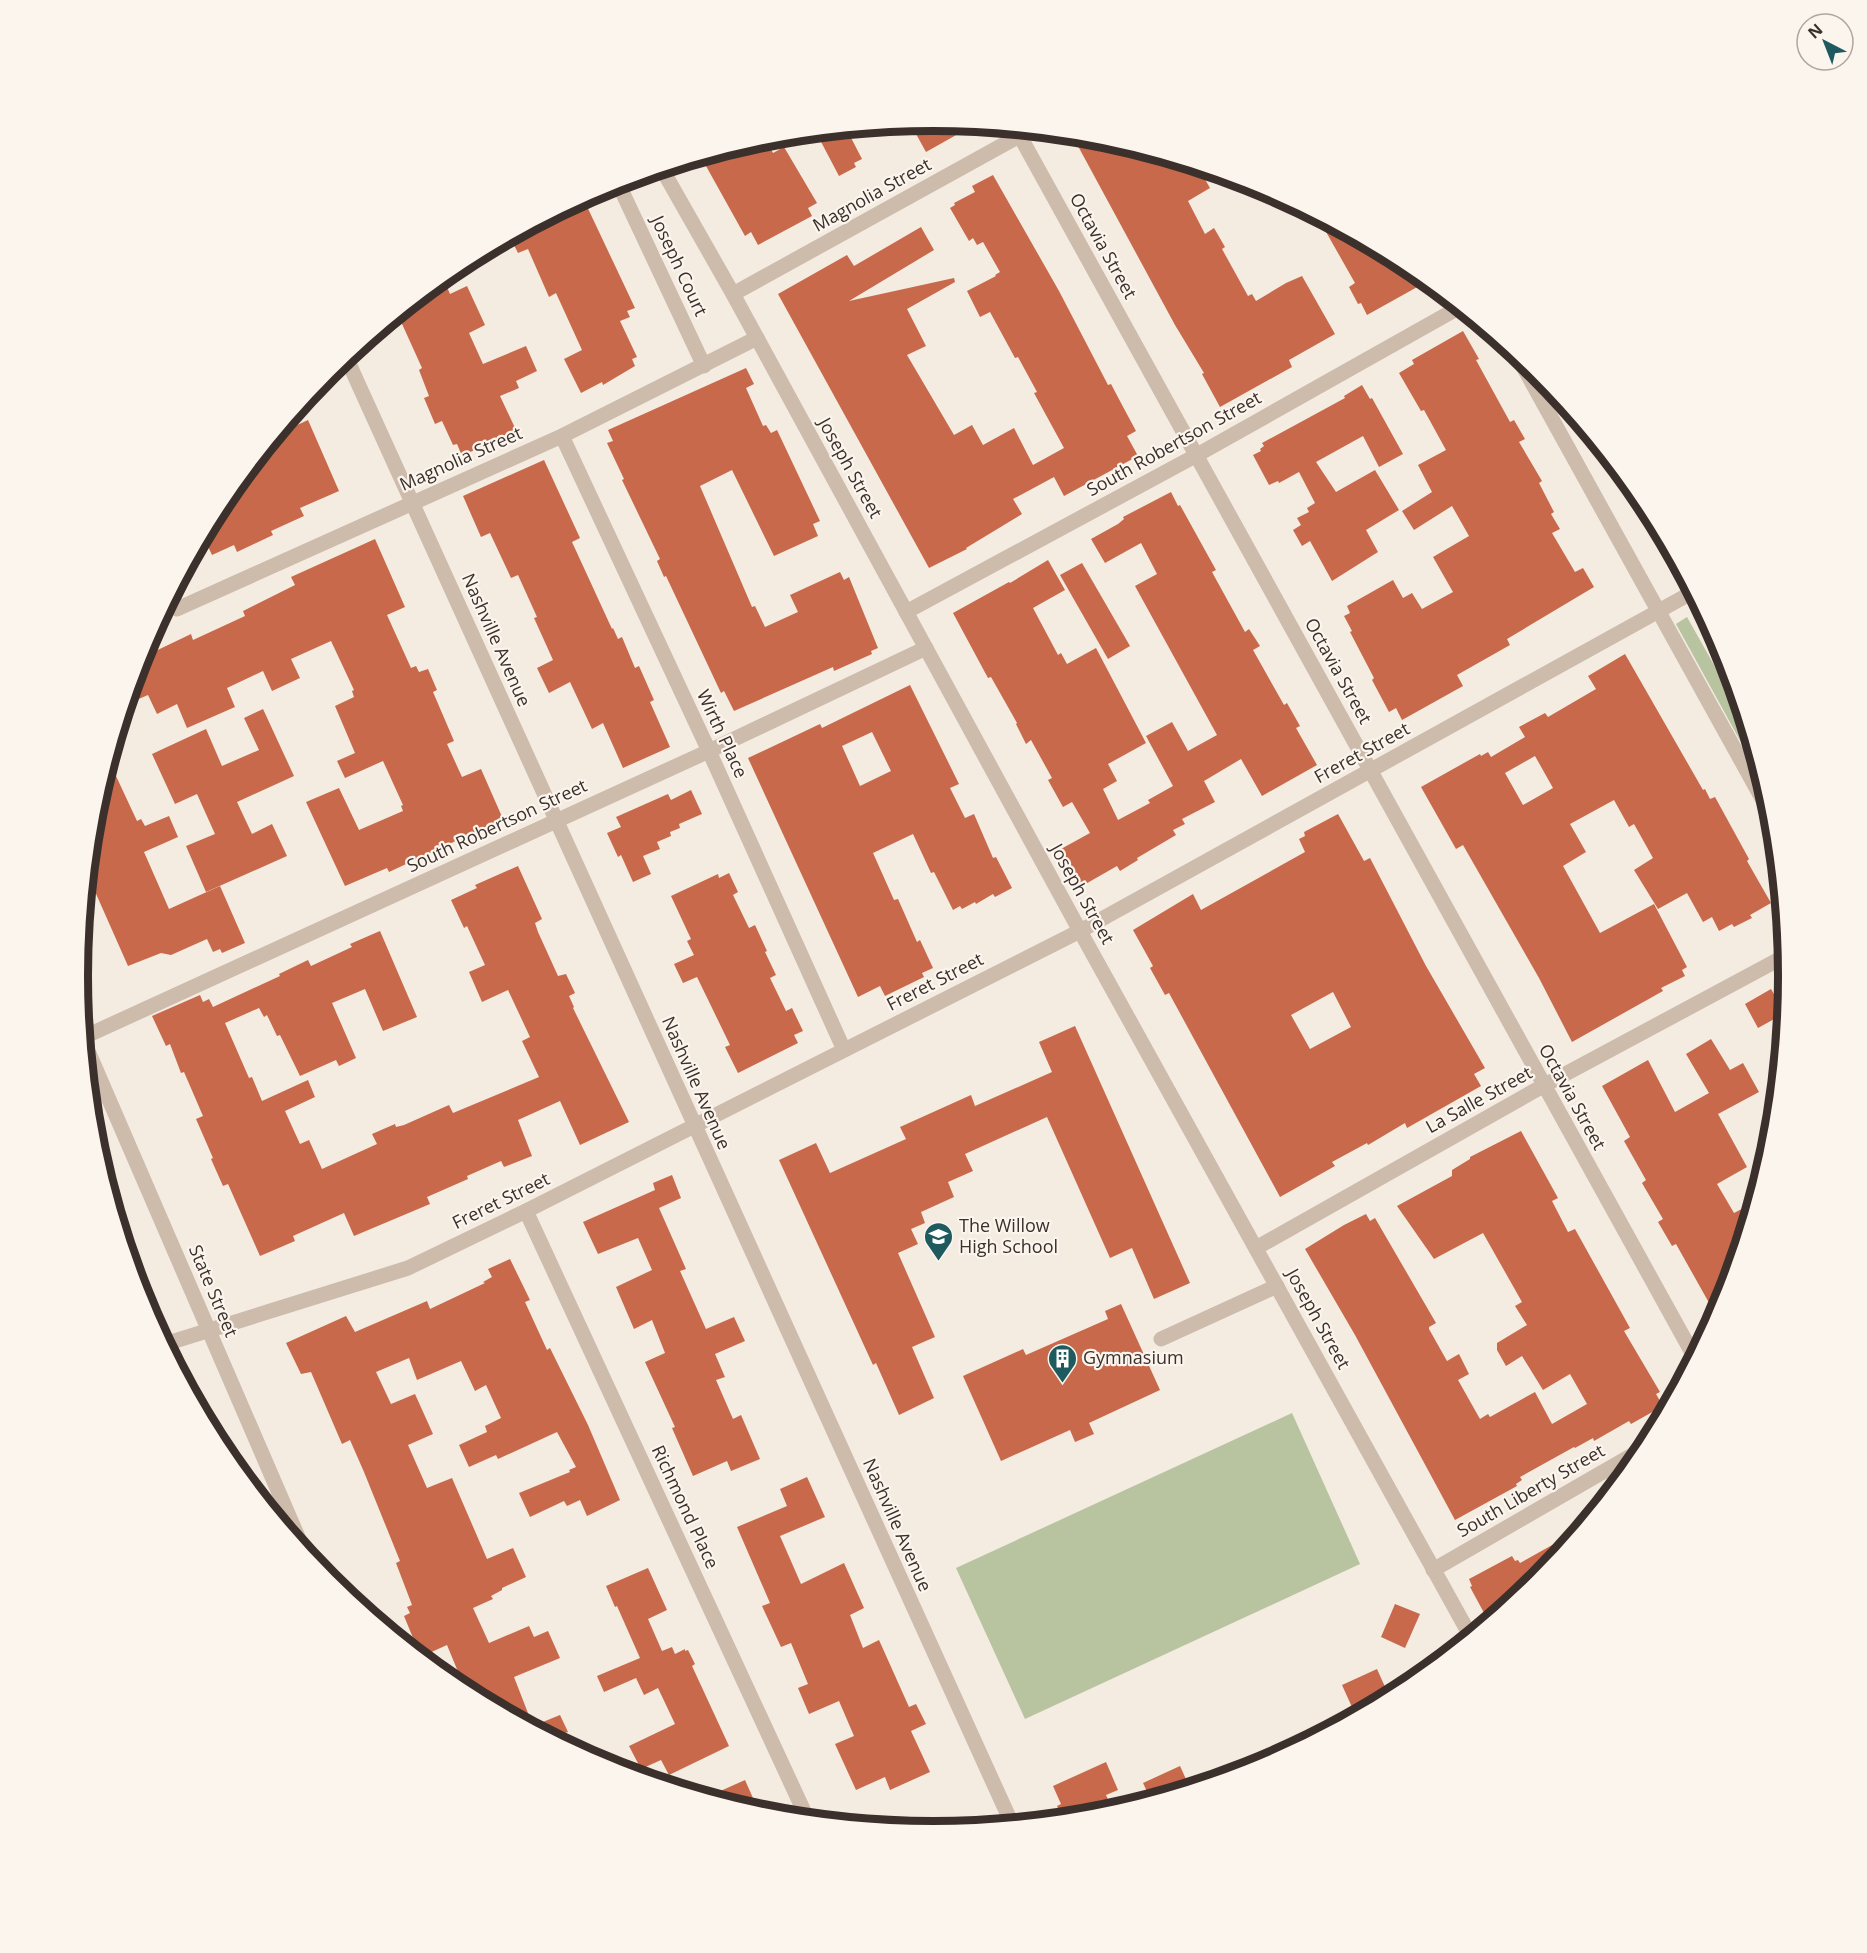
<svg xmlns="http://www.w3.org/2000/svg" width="1867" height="1953" font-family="'Open Sans',sans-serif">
<rect width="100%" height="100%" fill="#f4ebe1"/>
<!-- green -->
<g fill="#b8c4a0">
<path d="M 1687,617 L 1746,722 L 1765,786 L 1676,624 Z"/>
<path d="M 1292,1413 L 1360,1564 L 1025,1719 L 956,1568 Z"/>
</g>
<!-- building -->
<g fill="#c8694b" fill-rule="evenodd">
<path d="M 934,121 L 941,122 L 974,125 L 926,152 L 910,123 Z"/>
<path d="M 847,130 L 862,159 L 854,163 L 856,167 L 839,176 L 819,138 L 824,136 L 822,132 Z"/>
<path d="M 1072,135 L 1101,138 L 1198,167 L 1210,188 L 1188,201 L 1205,234 L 1214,228 L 1225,247 L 1222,249 L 1248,296 L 1252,294 L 1256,301 L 1286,283 L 1302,276 L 1335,334 L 1289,360 L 1292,367 L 1220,407 L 1202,374 L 1204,373 L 1175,325 Z"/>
<path d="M 765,138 L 773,153 L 784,147 L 817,203 L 808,208 L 812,216 L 758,245 L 751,232 L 745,236 L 701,157 Z"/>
<path d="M 993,175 L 1059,291 L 1108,385 L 1111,384 L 1121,403 L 1136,431 L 1127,436 L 1138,456 L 1064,496 L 1054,477 L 1013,499 L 1022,514 L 966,548 L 967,549 L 929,568 L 778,294 L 847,255 L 854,266 L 921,227 L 934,250 L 849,301 L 954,278 L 955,282 L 907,309 L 926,346 L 907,355 L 954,435 L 972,425 L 983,445 L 1014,428 L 1033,465 L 1064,448 L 1034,393 L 1037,392 L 1018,357 L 1015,358 L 990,312 L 980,317 L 967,291 L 996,276 L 995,275 L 1000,272 L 983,242 L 977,245 L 973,238 L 969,241 L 950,208 L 955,205 L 954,203 L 975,192 L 972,186 Z"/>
<path d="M 583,198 L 635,308 L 627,311 L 630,317 L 620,321 L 637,357 L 632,359 L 635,366 L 603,385 L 602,382 L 581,393 L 564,359 L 582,350 L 556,293 L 549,297 L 528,249 L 518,253 L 510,237 Z"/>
<path d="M 1317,216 L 1409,265 L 1428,281 L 1367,315 L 1361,303 L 1358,304 L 1349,287 L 1355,283 Z"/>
<path d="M 443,278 L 450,294 L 467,286 L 485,325 L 469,333 L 483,364 L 526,346 L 537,371 L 516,381 L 519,388 L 500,396 L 516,430 L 462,456 L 457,444 L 453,445 L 442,421 L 435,424 L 424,398 L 429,396 L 419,370 L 422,368 L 398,315 Z"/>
<path d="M 1463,331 L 1479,359 L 1476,360 L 1510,422 L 1514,420 L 1525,439 L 1519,442 L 1542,481 L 1539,483 L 1554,512 L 1551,514 L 1560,529 L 1552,533 L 1575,572 L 1583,568 L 1594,587 L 1507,639 L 1510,645 L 1457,675 L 1463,686 L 1402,720 L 1396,708 L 1389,712 L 1372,680 L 1374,678 L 1350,632 L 1352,631 L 1344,616 L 1350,613 L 1347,606 L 1393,580 L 1403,598 L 1412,593 L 1422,609 L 1453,592 L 1433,557 L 1469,536 L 1452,506 L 1414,530 L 1402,511 L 1432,492 L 1418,465 L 1446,450 L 1424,410 L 1421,411 L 1399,373 L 1414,364 L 1412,360 Z"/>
<path d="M 746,368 L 754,384 L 746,388 L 763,426 L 766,425 L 771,433 L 777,430 L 820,521 L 813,524 L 818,536 L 774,556 L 732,470 L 700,486 L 752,607 L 755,606 L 765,627 L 798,612 L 790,595 L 840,572 L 844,580 L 849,577 L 878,648 L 871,651 L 872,654 L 834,671 L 833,667 L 734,711 L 724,691 L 721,693 L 666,576 L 664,577 L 657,561 L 660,559 L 622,480 L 624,479 L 607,443 L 613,441 L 608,430 Z"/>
<path d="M 1362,385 L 1370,399 L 1372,398 L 1403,454 L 1379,467 L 1363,436 L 1316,462 L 1336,492 L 1375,470 L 1399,510 L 1366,530 L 1378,552 L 1332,581 L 1310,541 L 1302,546 L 1293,530 L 1301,525 L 1297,518 L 1309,512 L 1307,508 L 1315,503 L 1299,472 L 1279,483 L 1278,481 L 1269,485 L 1253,455 L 1261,451 L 1260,449 L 1264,446 L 1262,443 L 1345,398 L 1344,396 Z"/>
<path d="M 308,420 L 339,491 L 300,508 L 304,516 L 271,531 L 273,535 L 237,552 L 234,545 L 212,555 L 203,536 L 222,501 L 278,434 Z"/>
<path d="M 544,460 L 580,538 L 572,542 L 612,629 L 613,628 L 618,639 L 622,637 L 635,668 L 639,666 L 654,700 L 650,702 L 670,747 L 623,768 L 603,723 L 592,729 L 570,682 L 549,693 L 537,668 L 553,660 L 534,618 L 537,617 L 518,575 L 511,578 L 490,533 L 481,537 L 463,496 Z"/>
<path d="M 1171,492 L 1178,506 L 1180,505 L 1216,570 L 1212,572 L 1245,632 L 1249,629 L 1260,646 L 1253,650 L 1284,705 L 1287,703 L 1300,726 L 1296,728 L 1317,765 L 1262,796 L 1241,759 L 1204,781 L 1215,802 L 1182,819 L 1185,824 L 1173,830 L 1176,835 L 1137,858 L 1138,860 L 1120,871 L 1117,866 L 1082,886 L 1061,849 L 1090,833 L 1072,802 L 1063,807 L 1048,780 L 1052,778 L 1031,740 L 1026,744 L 1016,724 L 1017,723 L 991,677 L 988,678 L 953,613 L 1009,582 L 1010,583 L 1048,560 L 1065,590 L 1033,608 L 1058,655 L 1061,653 L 1067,664 L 1096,648 L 1146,743 L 1108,764 L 1117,781 L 1103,789 L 1118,820 L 1150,803 L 1148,800 L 1173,786 L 1146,736 L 1172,722 L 1188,751 L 1217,735 L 1135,586 L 1157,574 L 1141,543 L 1105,563 L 1091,539 L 1118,524 L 1124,519 L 1123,517 Z"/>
<path d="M 375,539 L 405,607 L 387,615 L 411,668 L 416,666 L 419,672 L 428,669 L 437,690 L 433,692 L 454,741 L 447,744 L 462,777 L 481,769 L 503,819 L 389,872 L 387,868 L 345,886 L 306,802 L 339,788 L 359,830 L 403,811 L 401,806 L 403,805 L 383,761 L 345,778 L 337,761 L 355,753 L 335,706 L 354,697 L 352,691 L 354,690 L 331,641 L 291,659 L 300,678 L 272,691 L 263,671 L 227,688 L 235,707 L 187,728 L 177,704 L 157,714 L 148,695 L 127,704 L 141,658 L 191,634 L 193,640 L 245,616 L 243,611 L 295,585 L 291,577 Z"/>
<path d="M 1082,563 L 1130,646 L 1108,659 L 1060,575 Z"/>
<path d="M 1625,654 L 1703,790 L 1705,789 L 1710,799 L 1715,797 L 1749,859 L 1747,861 L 1771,903 L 1750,915 L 1752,918 L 1734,927 L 1732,924 L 1719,931 L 1712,917 L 1703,922 L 1687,893 L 1658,909 L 1634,870 L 1653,858 L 1634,824 L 1629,827 L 1614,800 L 1570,824 L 1586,852 L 1563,866 L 1600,933 L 1654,904 L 1687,967 L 1682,970 L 1685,976 L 1661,988 L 1663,991 L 1572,1042 L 1539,978 L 1463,845 L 1456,849 L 1421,787 L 1480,754 L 1481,756 L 1488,752 L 1491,757 L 1525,737 L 1519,727 L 1545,713 L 1548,717 L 1596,689 L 1588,676 ZM 1535,756 L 1553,788 L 1523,805 L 1505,773 Z"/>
<path d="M 910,685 L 959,784 L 950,788 L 965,818 L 974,814 L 993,858 L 996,857 L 1012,888 L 995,897 L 993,894 L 976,904 L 975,902 L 962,909 L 960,906 L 953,910 L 934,872 L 931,873 L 913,834 L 873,853 L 894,900 L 898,899 L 917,942 L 920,940 L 933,968 L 922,973 L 924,977 L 885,996 L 880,986 L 858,997 L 748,758 L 820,724 L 822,728 ZM 872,732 L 891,771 L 860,786 L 842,746 Z"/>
<path d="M 263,709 L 294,776 L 237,802 L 252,834 L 272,824 L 287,856 L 206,892 L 186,846 L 215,834 L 197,794 L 175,804 L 152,754 L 206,729 L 222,766 L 259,750 L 244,718 Z"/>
<path d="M 109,761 L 137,821 L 141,819 L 145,826 L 169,816 L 178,837 L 144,852 L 169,909 L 220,886 L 245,943 L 222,953 L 220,949 L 213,952 L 207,939 L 171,955 L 161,953 L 128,966 L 93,887 L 97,885 L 89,864 L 95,809 Z"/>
<path d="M 691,790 L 702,814 L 679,824 L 680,828 L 670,832 L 671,836 L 657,842 L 660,849 L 643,856 L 651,874 L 633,882 L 621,855 L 618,857 L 607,833 L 621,827 L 616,817 L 668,794 L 671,800 Z"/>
<path d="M 1338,814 L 1364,861 L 1370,858 L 1426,966 L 1485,1068 L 1474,1074 L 1481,1086 L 1407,1128 L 1405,1123 L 1368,1145 L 1367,1143 L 1332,1162 L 1335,1166 L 1280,1197 L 1169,993 L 1165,995 L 1150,968 L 1153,966 L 1133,930 L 1193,894 L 1201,910 L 1305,852 L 1299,839 L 1305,836 L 1304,832 ZM 1333,992 L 1351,1027 L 1310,1049 L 1291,1015 Z"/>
<path d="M 518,866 L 542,919 L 535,923 L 538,932 L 558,976 L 566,974 L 575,993 L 569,996 L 574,1007 L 573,1008 L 629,1122 L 580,1145 L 560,1101 L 518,1120 L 532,1156 L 504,1167 L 501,1161 L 467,1176 L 468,1179 L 427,1197 L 430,1204 L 354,1236 L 344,1213 L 293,1236 L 295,1241 L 260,1256 L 228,1184 L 223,1186 L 211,1159 L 213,1158 L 196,1119 L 203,1116 L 184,1072 L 181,1073 L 170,1044 L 166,1046 L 152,1016 L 200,995 L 203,1002 L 209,999 L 213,1007 L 280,976 L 279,974 L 308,960 L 311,966 L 352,947 L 350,944 L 380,931 L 417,1017 L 383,1031 L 365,989 L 332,1003 L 356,1058 L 339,1066 L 336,1060 L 300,1076 L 280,1035 L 277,1036 L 267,1015 L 264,1017 L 259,1008 L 225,1023 L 249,1078 L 252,1077 L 262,1101 L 308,1080 L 315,1097 L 285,1111 L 300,1144 L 309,1140 L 322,1169 L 377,1144 L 372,1134 L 395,1124 L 396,1127 L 404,1125 L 449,1105 L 453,1113 L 539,1077 L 522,1041 L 530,1037 L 508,990 L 482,1002 L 469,972 L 485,965 L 467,926 L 464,928 L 451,900 L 477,888 L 475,885 Z"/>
<path d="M 729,873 L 738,892 L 733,895 L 749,928 L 755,925 L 767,951 L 765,952 L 776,975 L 770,978 L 786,1011 L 792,1008 L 803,1031 L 794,1035 L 798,1043 L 738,1073 L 725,1047 L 730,1045 L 697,977 L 683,983 L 674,964 L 694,955 L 687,941 L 691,939 L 671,896 L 718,874 L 719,878 Z"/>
<path d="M 1771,989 L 1785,1013 L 1758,1028 L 1745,1004 Z"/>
<path d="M 1075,1026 L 1190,1283 L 1154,1299 L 1132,1248 L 1110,1258 L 1047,1117 L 965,1154 L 973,1171 L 948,1182 L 954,1197 L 921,1212 L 925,1223 L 911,1229 L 918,1244 L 898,1253 L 935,1337 L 912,1347 L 934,1398 L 899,1415 L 876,1363 L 873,1365 L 779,1160 L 816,1143 L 830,1173 L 906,1139 L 900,1127 L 971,1095 L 975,1106 L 1052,1072 L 1039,1042 Z"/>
<path d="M 1711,1039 L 1730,1070 L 1743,1063 L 1759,1092 L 1718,1114 L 1747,1167 L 1717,1184 L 1734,1213 L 1755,1202 L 1724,1304 L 1717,1317 L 1676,1244 L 1672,1246 L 1658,1222 L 1663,1219 L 1642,1183 L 1646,1180 L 1624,1141 L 1630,1137 L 1602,1086 L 1648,1060 L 1675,1112 L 1709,1093 L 1686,1054 Z"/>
<path d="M 1521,1131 L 1558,1198 L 1552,1201 L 1568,1232 L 1575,1229 L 1630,1328 L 1624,1331 L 1660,1392 L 1656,1394 L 1663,1406 L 1631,1424 L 1629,1421 L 1594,1441 L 1593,1438 L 1575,1448 L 1574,1447 L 1520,1477 L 1522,1480 L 1516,1484 L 1517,1486 L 1455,1520 L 1355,1335 L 1305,1249 L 1344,1225 L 1366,1214 L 1370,1221 L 1375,1218 L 1436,1323 L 1429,1327 L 1429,1329 L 1447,1361 L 1459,1354 L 1469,1374 L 1458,1380 L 1480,1419 L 1488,1414 L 1490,1417 L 1535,1392 L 1552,1424 L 1587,1404 L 1570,1374 L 1543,1390 L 1522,1356 L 1506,1366 L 1497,1350 L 1497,1343 L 1527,1325 L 1515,1306 L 1522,1302 L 1483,1233 L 1434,1259 L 1397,1206 L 1452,1176 L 1452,1170 L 1470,1159 L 1470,1157 Z"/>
<path d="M 672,1175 L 681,1198 L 659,1208 L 686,1269 L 680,1271 L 706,1329 L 734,1317 L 745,1341 L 715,1354 L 725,1377 L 716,1380 L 733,1419 L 741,1415 L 760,1459 L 731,1471 L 727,1461 L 693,1476 L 672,1428 L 675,1427 L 645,1362 L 665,1353 L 652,1320 L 634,1329 L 616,1287 L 652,1270 L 638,1238 L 598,1254 L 583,1222 L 655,1190 L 653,1183 Z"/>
<path d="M 510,1259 L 530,1300 L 525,1302 L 547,1350 L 550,1348 L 588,1425 L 620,1500 L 587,1516 L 580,1500 L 567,1506 L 564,1501 L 530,1517 L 519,1493 L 570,1472 L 569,1470 L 576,1467 L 557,1432 L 498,1459 L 496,1455 L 469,1467 L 459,1445 L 487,1432 L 485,1426 L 501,1418 L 486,1385 L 475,1391 L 461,1361 L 417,1380 L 409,1358 L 376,1372 L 391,1404 L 415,1394 L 433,1434 L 408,1445 L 427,1488 L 452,1478 L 487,1559 L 513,1548 L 526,1577 L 502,1588 L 502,1590 L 491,1596 L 493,1599 L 473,1608 L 489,1643 L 529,1626 L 534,1637 L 548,1631 L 560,1658 L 514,1677 L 533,1726 L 560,1715 L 568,1732 L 554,1737 L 551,1737 L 452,1683 L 461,1679 L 447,1645 L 427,1654 L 424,1647 L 418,1650 L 404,1616 L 410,1613 L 407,1607 L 412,1605 L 396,1563 L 400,1561 L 364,1472 L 350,1440 L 342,1444 L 311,1372 L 301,1374 L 286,1343 L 346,1316 L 355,1332 L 427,1301 L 430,1309 L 485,1283 L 483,1282 L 492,1277 L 488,1269 Z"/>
<path d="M 1121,1304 L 1160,1390 L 1089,1423 L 1094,1434 L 1075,1442 L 1070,1430 L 1001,1461 L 963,1376 L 1023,1349 L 1026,1355 L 1108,1319 L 1105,1311 Z"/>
<path d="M 807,1477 L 825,1517 L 780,1536 L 801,1584 L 844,1563 L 864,1608 L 850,1615 L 863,1648 L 879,1640 L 909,1707 L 916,1704 L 926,1724 L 911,1731 L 930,1772 L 890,1790 L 885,1777 L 856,1790 L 835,1744 L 854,1736 L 839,1701 L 809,1714 L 798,1688 L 808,1684 L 791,1643 L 781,1647 L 762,1606 L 770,1603 L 737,1527 L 787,1506 L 780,1489 Z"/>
<path d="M 1579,1530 L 1538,1581 L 1489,1622 L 1470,1587 L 1472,1586 L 1469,1579 L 1512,1556 L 1515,1561 L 1518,1560 L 1520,1563 Z"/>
<path d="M 648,1568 L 667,1610 L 648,1619 L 662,1651 L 672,1647 L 675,1654 L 685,1649 L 685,1651 L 688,1650 L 695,1664 L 692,1666 L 729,1746 L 669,1775 L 661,1760 L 641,1769 L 629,1746 L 675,1724 L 658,1688 L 644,1695 L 636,1678 L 604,1692 L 597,1676 L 640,1658 L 617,1606 L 615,1607 L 606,1586 Z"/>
<path d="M 1395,1604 L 1420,1614 L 1405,1648 L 1381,1637 Z"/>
<path d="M 1377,1669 L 1390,1698 L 1356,1716 L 1342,1685 Z"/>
<path d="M 1106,1762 L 1118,1790 L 1106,1795 L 1110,1804 L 1080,1818 L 1063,1819 L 1057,1806 L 1061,1804 L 1053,1786 Z"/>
<path d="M 1180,1766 L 1190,1788 L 1151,1800 L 1143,1783 Z"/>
<path d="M 745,1780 L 760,1814 L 707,1797 Z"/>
</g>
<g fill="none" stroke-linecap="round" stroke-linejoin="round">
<!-- minor -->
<g stroke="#cdbbac" stroke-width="15">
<path d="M 1016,129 L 1695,1358"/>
<path d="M 662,169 L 733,294 L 1080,931 L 1471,1637"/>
<path d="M 618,183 L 704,366"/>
<path d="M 733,294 L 1030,130"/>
<path d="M 1515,352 L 1774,820"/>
<path d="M 346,357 L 1012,1824"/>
<path d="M 562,436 L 709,751 L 844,1050"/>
<path d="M 1641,497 L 1664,536"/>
<path d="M 177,609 L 562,436 L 757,338"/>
<path d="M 906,612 L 1197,455 L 1460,307"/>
<path d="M 84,1037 L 709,751 L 926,648"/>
<path d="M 85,1044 L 305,1553"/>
<path d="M 526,1211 L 808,1820"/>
<path d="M 1256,1248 L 1543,1086 L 1787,955"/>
<path d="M 1161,1339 L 1277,1286"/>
<path d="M 165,1344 L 408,1268 L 526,1211 L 1080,931 L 1693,592"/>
<path d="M 1433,1570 L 1648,1446"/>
</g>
</g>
<!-- icons -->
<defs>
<symbol id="school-pin" viewBox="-11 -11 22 30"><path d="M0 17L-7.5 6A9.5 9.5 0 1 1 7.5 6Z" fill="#1f5a5e" stroke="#fbf5ee"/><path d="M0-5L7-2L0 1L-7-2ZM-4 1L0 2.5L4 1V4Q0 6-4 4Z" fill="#fff"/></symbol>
<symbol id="building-pin" viewBox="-11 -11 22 30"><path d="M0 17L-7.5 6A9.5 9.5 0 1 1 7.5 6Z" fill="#1f5a5e" stroke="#fbf5ee"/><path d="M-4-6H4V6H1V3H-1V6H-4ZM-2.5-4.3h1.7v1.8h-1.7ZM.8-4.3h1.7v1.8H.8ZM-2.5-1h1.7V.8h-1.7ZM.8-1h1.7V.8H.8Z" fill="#fff"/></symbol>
</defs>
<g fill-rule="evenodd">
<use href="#school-pin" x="922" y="1220" width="33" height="45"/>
<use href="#building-pin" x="1046" y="1342" width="33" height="45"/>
</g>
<g text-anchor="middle" stroke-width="4.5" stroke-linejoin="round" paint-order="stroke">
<!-- street labels -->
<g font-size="18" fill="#3b302b" stroke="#fbf5ee">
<text transform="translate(872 195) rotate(-29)" y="6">Magnolia Street</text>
<text transform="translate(1103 246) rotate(61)" y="6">Octavia Street</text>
<text transform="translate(679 266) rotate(65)" y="6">Joseph Court</text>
<text transform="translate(1174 444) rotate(-29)" y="6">South Robertson Street</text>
<text transform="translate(461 459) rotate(-24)" y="6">Magnolia Street</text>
<text transform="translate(850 468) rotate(61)" y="6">Joseph Street</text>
<text transform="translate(496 640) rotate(66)" y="6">Nashville Avenue</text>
<text transform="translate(1338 671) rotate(61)" y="6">Octavia Street</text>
<text transform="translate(722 734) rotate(65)" y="6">Wirth Place</text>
<text transform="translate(1362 753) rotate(-29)" y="6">Freret Street</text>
<text transform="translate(497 826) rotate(-25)" y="6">South Robertson Street</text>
<text transform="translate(1082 894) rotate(61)" y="6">Joseph Street</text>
<text transform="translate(935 982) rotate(-27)" y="6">Freret Street</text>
<text transform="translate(696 1083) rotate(66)" y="6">Nashville Avenue</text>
<text transform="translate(1572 1097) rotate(61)" y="6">Octavia Street</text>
<text transform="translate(1479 1100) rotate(-29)" y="6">La Salle Street</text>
<text transform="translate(501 1201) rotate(-26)" y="6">Freret Street</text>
<text transform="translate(213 1291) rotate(67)" y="6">State Street</text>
<text transform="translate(1318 1319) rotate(61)" y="6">Joseph Street</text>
<text transform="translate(1531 1491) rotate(-30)" y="6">South Liberty Street</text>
<text transform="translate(685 1507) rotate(65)" y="6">Richmond Place</text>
<text transform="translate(897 1525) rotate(66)" y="6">Nashville Avenue</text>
</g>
<!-- poi labels -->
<g font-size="18" fill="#3b302b" stroke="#fbf5ee" text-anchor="start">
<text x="959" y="1232">The Willow<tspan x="959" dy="21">High School</tspan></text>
<text x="1083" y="1364">Gymnasium</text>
</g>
</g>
<!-- crop -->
<path d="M0 0H1867V1953H0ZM88 976a845 845 0 1 1 1690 0a845 845 0 1 1-1690 0Z" fill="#fbf5ee" fill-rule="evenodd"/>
<path fill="none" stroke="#3b302b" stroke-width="8" d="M88 976a845 845 0 1 1 1690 0a845 845 0 1 1-1690 0Z"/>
<!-- north arrow -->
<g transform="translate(1825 42) rotate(318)"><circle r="28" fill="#fbf5ee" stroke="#aea6a0" stroke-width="1.5"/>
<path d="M0-4.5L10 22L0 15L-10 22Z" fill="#1f5a5e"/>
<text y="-9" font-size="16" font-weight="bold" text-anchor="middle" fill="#3b302b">N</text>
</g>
</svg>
